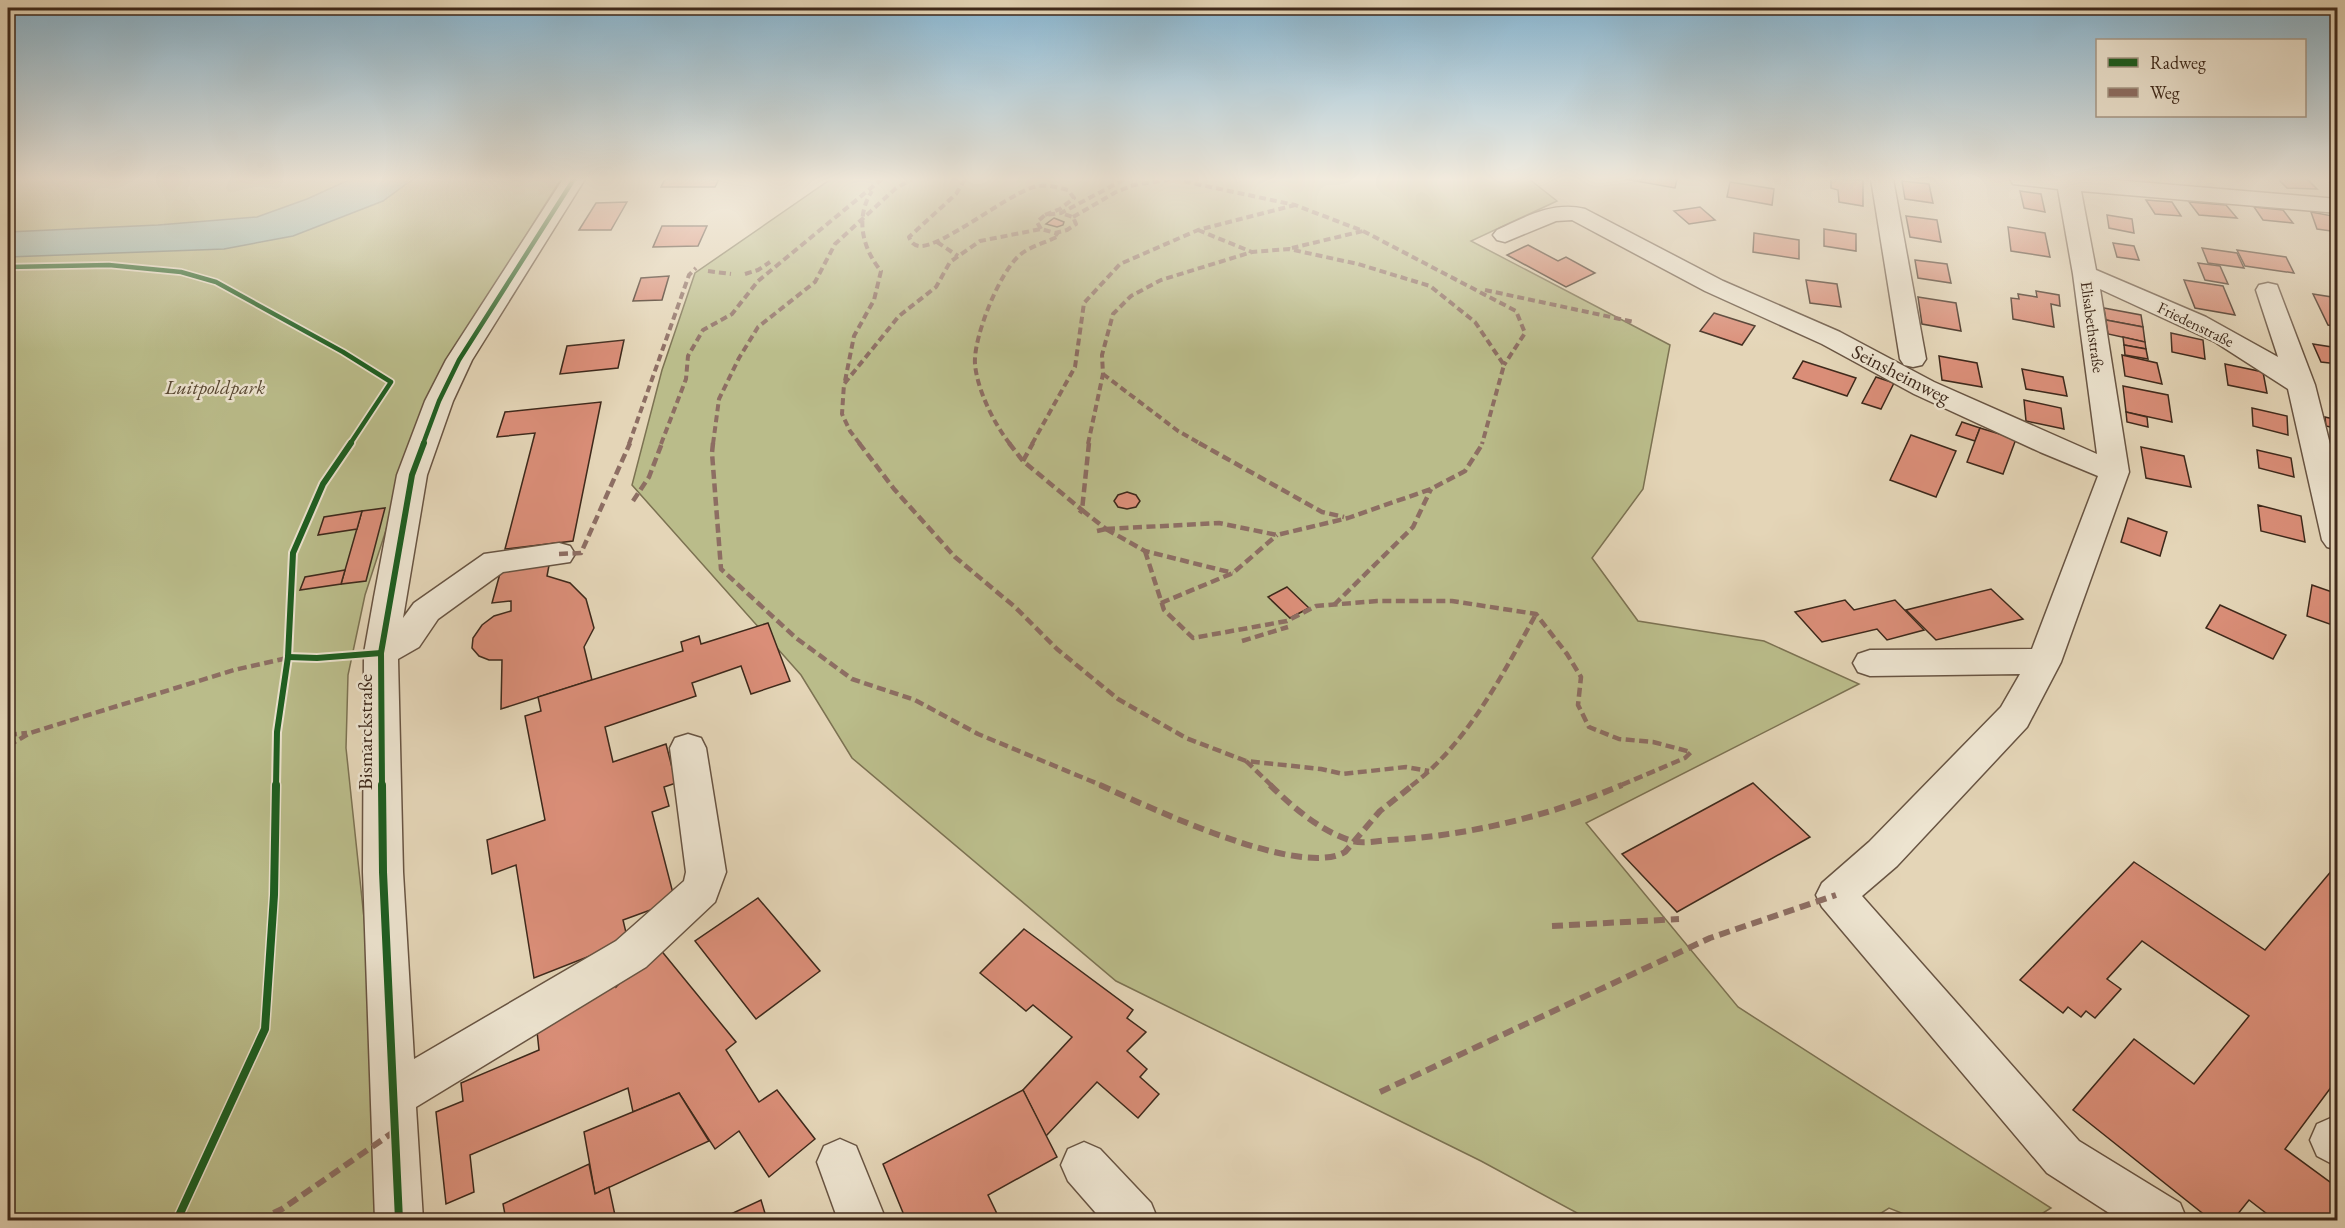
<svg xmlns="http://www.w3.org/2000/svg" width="2345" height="1228" font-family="'EB Garamond',serif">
<rect width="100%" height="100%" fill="#e4d5b7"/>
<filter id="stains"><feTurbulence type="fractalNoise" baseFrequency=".00333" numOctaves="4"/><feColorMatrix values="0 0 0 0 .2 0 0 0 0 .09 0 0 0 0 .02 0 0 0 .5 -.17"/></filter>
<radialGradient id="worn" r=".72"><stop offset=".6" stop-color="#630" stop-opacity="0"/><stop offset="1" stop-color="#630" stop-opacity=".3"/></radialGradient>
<!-- green -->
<g fill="#babc8a" stroke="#7c7252" stroke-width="1.5">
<path d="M 8,179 L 561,179 L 433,385 L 365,595 L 348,675 L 346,748 L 396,1220 L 8,1220 Z"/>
<path d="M 831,179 L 1529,179 L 1557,201 L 1471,241 L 1670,345 L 1643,489 L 1592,558 L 1638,621 L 1764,641 L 1859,684 L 1586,823 L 1738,1007 L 2051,1208 L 2032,1220 L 1919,1220 L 1889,1208 L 1870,1220 L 1590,1220 L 1481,1161 L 1116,981 L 852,758 L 801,675 L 632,485 L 662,370 L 695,273 Z"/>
</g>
<!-- water -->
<path fill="#95b8b1" stroke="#727f75" stroke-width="1.5" d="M 351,179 L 413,179 L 383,201 L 293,236 L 224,249 L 8,257 L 8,232 L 158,225 L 257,217 L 307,199 Z"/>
<!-- building -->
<g fill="#da8e78" stroke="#3e291b" stroke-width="1.5">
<path d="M 665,179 L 719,179 L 715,187 L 661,187 Z"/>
<path d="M 1625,179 L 1677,179 L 1675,188 Z"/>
<path d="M 1831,179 L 1863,180 L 1863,206 L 1839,202 L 1838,190 L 1831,188 Z"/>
<path d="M 2278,179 L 2307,179 L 2317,189 L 2287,188 Z"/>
<path d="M 1902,181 L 1929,184 L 1933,203 L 1905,199 Z"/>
<path d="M 1730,182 L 1774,189 L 1772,205 L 1727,197 Z"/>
<path d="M 2020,191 L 2041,194 L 2045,212 L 2024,208 Z"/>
<path d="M 2146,200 L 2172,202 L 2181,216 L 2155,214 Z"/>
<path d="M 627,202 L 611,230 L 579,230 L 596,203 Z"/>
<path d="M 2189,202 L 2226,205 L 2237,218 L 2199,215 Z"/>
<path d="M 1700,207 L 1715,220 L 1689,224 L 1674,211 Z"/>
<path d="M 2254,207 L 2283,210 L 2293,223 L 2263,220 Z"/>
<path d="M 2311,212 L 2338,217 L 2338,232 L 2317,229 Z"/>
<path d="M 2107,215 L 2132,219 L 2134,233 L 2109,228 Z"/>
<path d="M 1906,216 L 1937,220 L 1941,242 L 1910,237 Z"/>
<path d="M 1054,218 L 1064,222 L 1063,225 L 1057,227 L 1046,224 Z"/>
<path d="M 662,226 L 707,226 L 698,246 L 653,247 Z"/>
<path d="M 2008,227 L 2045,233 L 2050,257 L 2011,251 Z"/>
<path d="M 1824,229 L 1856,234 L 1856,251 L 1824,246 Z"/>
<path d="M 1754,233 L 1799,240 L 1799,259 L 1753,252 Z"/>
<path d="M 2113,243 L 2134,246 L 2139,260 L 2117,257 Z"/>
<path d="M 1528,245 L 1558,261 L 1566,257 L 1595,273 L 1566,287 L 1507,255 Z"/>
<path d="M 2202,248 L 2237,253 L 2244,268 L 2208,263 Z"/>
<path d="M 2237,250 L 2286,257 L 2294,273 L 2245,266 Z"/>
<path d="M 1915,260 L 1947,264 L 1951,283 L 1918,278 Z"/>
<path d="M 2198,263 L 2220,266 L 2228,284 L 2205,280 Z"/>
<path d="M 669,276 L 662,300 L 633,301 L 641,278 Z"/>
<path d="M 1806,280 L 1837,284 L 1841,307 L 1810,303 Z"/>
<path d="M 2184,280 L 2223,286 L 2235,315 L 2195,308 Z"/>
<path d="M 2036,291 L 2059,295 L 2060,306 L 2051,304 L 2054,327 L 2013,319 L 2011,298 L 2019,299 L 2018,294 L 2037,297 Z"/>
<path d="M 2313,294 L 2338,298 L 2338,327 L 2328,325 Z"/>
<path d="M 1918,297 L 1956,303 L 1961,331 L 1922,324 Z"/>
<path d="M 2104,308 L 2141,315 L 2143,327 L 2106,320 Z"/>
<path d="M 1714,313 L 1755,326 L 1742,345 L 1700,331 Z"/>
<path d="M 2106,320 L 2143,327 L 2145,342 L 2108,334 Z"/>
<path d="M 2171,333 L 2203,340 L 2205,359 L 2172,352 Z"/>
<path d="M 2123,337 L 2145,342 L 2146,349 L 2124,345 Z"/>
<path d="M 624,340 L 618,368 L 560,374 L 567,346 Z"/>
<path d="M 2313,344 L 2338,348 L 2338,364 L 2321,362 Z"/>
<path d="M 2124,345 L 2146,349 L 2148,359 L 2125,355 Z"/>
<path d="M 2122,355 L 2157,363 L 2162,384 L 2125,376 Z"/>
<path d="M 1939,356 L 1977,363 L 1982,387 L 1942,380 Z"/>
<path d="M 1803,361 L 1856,378 L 1847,396 L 1793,378 Z"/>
<path d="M 2225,364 L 2263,372 L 2267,393 L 2228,385 Z"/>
<path d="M 2022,369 L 2063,377 L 2067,396 L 2026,389 Z"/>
<path d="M 1876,377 L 1894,383 L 1881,409 L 1862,403 Z"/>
<path d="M 2123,386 L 2168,395 L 2172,422 L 2126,412 Z"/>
<path d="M 2024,400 L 2061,408 L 2064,429 L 2026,421 Z"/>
<path d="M 601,402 L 573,541 L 505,549 L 535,433 L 497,437 L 505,412 Z"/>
<path d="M 2252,408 L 2287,416 L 2288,435 L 2253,426 Z"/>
<path d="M 2126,412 L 2147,417 L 2148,427 L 2127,422 Z"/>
<path d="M 2325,417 L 2338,420 L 2338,429 L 2326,426 Z"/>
<path d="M 1962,422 L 1980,428 L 1975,441 L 1956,435 Z"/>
<path d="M 1980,428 L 2016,439 L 2003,474 L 1967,462 Z"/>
<path d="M 1911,435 L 1956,451 L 1936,497 L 1890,480 Z"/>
<path d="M 2141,447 L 2184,456 L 2191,487 L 2146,478 Z"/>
<path d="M 2257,450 L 2291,458 L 2294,477 L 2259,468 Z"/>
<path d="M 1127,492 L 1136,495 L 1140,501 L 1136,507 L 1127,509 L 1118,507 L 1114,501 L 1118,495 Z"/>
<path d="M 2258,505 L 2301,516 L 2305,542 L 2261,531 Z"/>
<path d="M 385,508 L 366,581 L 341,584 L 362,511 Z"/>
<path d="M 362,511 L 357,529 L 318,535 L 324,517 Z"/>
<path d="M 2128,518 L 2167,532 L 2160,556 L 2121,542 Z"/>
<path d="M 550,560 L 547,576 L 570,583 L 586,599 L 594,628 L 584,647 L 592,680 L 501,709 L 502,660 L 489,660 L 479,656 L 472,648 L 473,638 L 482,625 L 494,616 L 511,611 L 511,601 L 492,603 L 502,566 Z"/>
<path d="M 345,570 L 341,584 L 300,590 L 305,577 Z"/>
<path d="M 2312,585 L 2338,594 L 2338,627 L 2307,616 Z"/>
<path d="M 1287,587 L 1309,608 L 1290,618 L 1268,597 Z"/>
<path d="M 1991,589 L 2023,619 L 1936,640 L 1906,610 Z"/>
<path d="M 1845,600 L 1854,610 L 1895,600 L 1924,630 L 1887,640 L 1877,629 L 1822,642 L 1795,612 Z"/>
<path d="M 2220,605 L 2286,635 L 2273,659 L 2206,628 Z"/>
<path d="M 768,623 L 790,681 L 751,694 L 741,666 L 692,683 L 696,696 L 605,727 L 613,762 L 666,744 L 676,783 L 664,787 L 669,806 L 652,812 L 675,901 L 623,920 L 628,941 L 534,978 L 516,865 L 492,874 L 487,840 L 545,820 L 525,716 L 541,711 L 538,697 L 683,651 L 681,642 L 699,636 L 701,644 Z"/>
<path d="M 1753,783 L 1810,837 L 1677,912 L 1622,854 Z"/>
<path d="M 2134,862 L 2265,950 L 2338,863 L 2338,1078 L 2285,1149 L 2338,1188 L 2338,1220 L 2275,1220 L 2249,1200 L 2233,1220 L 2211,1220 L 2073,1110 L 2134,1039 L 2194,1084 L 2249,1016 L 2142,941 L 2107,979 L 2121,989 L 2095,1018 L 2086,1011 L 2081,1017 L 2068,1007 L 2063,1013 L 2020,980 Z"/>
<path d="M 758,898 L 820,971 L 756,1019 L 695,941 Z"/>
<path d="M 1024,929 L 1133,1010 L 1127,1018 L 1146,1032 L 1127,1051 L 1147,1069 L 1140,1077 L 1159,1094 L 1138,1118 L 1097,1082 L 1046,1136 L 1023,1090 L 1072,1037 L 1033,1005 L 1026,1011 L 980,973 Z"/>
<path d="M 655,943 L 736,1042 L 726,1050 L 759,1102 L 777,1090 L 815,1139 L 769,1177 L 739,1131 L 715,1149 L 679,1093 L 633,1112 L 628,1088 L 470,1155 L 474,1192 L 446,1204 L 436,1112 L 463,1101 L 461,1083 L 539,1050 L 536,1022 L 613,978 L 616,987 Z"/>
<path d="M 1023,1090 L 1057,1157 L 988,1195 L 1000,1220 L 906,1220 L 883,1164 Z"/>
<path d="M 679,1093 L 709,1141 L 595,1194 L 584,1132 Z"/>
<path d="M 589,1164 L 595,1194 L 609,1187 L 616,1220 L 506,1220 L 503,1204 Z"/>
<path d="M 761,1200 L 767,1220 L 718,1220 Z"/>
</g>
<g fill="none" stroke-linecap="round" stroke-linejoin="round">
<defs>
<g id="minor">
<path d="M 563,179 L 585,179 L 472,360 L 453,401 L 427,475 L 403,618 L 414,603 L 484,554 L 559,543 L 570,546 L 575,554 L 570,562 L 503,572 L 438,619 L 419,647 L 398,659 L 403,872 L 414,1059 L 616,941 L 684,881 L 686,872 L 670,748 L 675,738 L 688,734 L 701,738 L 706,748 L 726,872 L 715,902 L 646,967 L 416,1107 L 423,1220 L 375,1220 L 363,872 L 364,653 L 374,597 L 397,475 L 425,401 L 446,360 Z"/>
<path d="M 1871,179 L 1893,179 L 1926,359 L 1922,365 L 1913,367 L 1904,365 L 1900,359 Z"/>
<path d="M 2010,179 L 2103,179 L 2338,199 L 2338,213 L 2081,191 L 2096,270 L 2206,317 L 2278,357 L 2256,290 L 2259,285 L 2268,283 L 2277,285 L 2315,385 L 2338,476 L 2338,550 L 2327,547 L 2322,540 L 2288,389 L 2215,342 L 2100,289 L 2129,472 L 2061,662 L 2027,727 L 1897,866 L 1862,896 L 2079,1141 L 2180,1203 L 2187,1220 L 2120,1220 L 2047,1173 L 1822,907 L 1816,895 L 1822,883 L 1869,842 L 2001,707 L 2020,674 L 1870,676 L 1858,672 L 1853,663 L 1858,654 L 1870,650 L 2032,649 L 2098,476 L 2040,452 L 1914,394 L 1822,344 L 1705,291 L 1572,220 L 1556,221 L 1505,242 L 1497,240 L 1493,235 L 1497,230 C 1525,217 1553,201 1585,209 L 1723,281 L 1840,332 L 1934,382 L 2097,454 L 2073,274 L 2058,189 L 2013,184 Z"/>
<path d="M 2333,1117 L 2338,1119 L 2338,1167 L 2317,1156 L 2310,1140 L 2317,1124 Z"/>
<path d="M 840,1139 L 856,1146 L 886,1220 L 838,1220 L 817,1162 L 824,1146 Z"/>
<path d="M 1084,1142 L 1100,1149 L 1151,1203 L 1158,1220 L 1102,1220 L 1068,1181 L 1061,1165 L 1068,1149 Z"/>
</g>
</defs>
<!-- minor casing -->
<use href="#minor" stroke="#685442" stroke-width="3"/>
<!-- minor -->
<use href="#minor" fill="#ede4d0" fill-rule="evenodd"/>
<!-- quiet-far2 -->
<g stroke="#8d6e63" stroke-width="4" stroke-dasharray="7 4" stroke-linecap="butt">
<path d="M 965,179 L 956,194 L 909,237 C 911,242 913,245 919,246 C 941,248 1004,197 1031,188 C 1043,183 1056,187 1068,190 L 1074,198 L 1060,209 L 1045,215"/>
<path d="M 1173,179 L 1295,205 L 1363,231 L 1292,248"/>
<path d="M 1073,217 L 1116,192 L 1134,185 L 1173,179"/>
<path d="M 1041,229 L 1037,222 L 1045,215 L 1061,213 L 1125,179"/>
<path d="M 1198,230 L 1252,252"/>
<path d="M 1363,231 L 1516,311 L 1525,333 L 1504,365"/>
<path d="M 937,242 L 958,256"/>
<path d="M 708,271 L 731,274"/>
<path d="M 745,274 L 758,270 L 770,262"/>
<path d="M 1485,290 L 1634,322"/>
<path d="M 1103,374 L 1178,431 L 1201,444"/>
<path d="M 845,381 L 854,336 L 874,300 L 881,271 C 862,248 855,217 872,191"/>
<path d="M 629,444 L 689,275 L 696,268"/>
<path d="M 661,444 L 686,379 L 688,356 L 703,330 L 732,314 L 758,281 L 882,179"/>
<path d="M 713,444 L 719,399 L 739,358 L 758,327 L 815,282 L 835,244 L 895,189 L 912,179"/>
<path d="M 860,444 L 850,431 L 842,414 L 844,384 L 899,316 L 936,287 L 950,262 L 980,241 L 1041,229 L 1055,233 L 1067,230 L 1076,224 L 1073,217 L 1061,213"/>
<path d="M 1010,444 C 994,424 977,389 975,364 C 973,338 1000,270 1021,254 C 1031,246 1047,242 1059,236 L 1055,233"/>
<path d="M 1032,444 L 1075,367 L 1084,303 L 1120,264 L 1198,230 L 1295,205"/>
<path d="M 1088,444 L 1103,374 L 1102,355 L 1113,314 L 1131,296 L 1161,280 L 1252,252 L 1289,249 L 1358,264 L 1430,286 L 1475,322 L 1504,365 L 1482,444"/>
</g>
<!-- quiet-far1 -->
<g stroke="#8d6e63" stroke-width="4.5" stroke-dasharray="9 4.5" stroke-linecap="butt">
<path d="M 713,443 L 712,453 L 721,569 L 796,638 L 852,679 L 915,700 L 978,734 L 1103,786"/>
<path d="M 859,443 L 894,489 L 955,557 L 1015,607 L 1057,649 L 1118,699 L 1186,738 L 1246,761 L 1321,769 L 1343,774 L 1406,767 L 1429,771"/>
<path d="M 1009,443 L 1023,461 L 1082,510 L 1079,514"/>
<path d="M 1089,443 L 1082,510 L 1106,529"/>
<path d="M 1199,443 L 1322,512 L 1344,517"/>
<path d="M 1023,461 L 1033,443"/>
<path d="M 633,501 L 649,477 L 662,443"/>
<path d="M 1106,529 L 1145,551 L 1233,573"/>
<path d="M 1106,529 L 1219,523 L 1277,535 L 1348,518 L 1431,489 L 1465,471 L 1483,443"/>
<path d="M 1097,531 L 1106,529"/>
<path d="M 1145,551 L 1164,610 L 1193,638 L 1287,621 L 1316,606 L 1377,601 L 1452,601 L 1536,614 L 1567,654 L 1581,677 L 1578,705 L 1589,727 L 1619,739 L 1653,742 L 1691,752 L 1685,758 L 1619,786"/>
<path d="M 559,554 L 581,553 L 630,443"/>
<path d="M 1161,603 L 1233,573 L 1277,535"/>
<path d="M 1334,605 L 1413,527 L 1431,489"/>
<path d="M 1242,641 L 1288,627"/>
<path d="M 8,735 L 27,733"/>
<path d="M 8,746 L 30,733 L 234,670 L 292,657"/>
<path d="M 1246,761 L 1272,786"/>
<path d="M 1411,786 C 1467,744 1503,674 1536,614"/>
</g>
<!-- quiet -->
<g stroke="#8d6e63" stroke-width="6" stroke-dasharray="11 6" stroke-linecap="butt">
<path d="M 1100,785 C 1147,806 1299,879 1345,852 L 1380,811 L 1413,785"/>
<path d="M 1270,785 C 1294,808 1320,831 1352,841 C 1362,844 1378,841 1388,840 C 1468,836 1549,816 1622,785"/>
<path d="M 1552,926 L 1679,919"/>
<path d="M 1380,1092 L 1710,938 L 1836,895"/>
<path d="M 258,1220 L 282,1209 L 395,1131"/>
</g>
<defs>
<g id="cycleway-far2">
<path d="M 8,267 L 109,265 L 181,272 L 216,282 L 343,352 L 391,382 L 350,444"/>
<path d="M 423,444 L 439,401 L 459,360 L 574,179"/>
</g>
<g id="cycleway-far1">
<path d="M 288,657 L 317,658 L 381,653"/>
<path d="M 276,786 L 277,732 L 288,657 L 293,553 L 323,484 L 351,443"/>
<path d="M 382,786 L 381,653 L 412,475 L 424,443"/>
</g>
<g id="cycleway">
<path d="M 382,785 L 383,872 L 399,1220"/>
<path d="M 177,1220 L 265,1029 L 274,895 L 276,785"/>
</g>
</defs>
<!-- cycleway-far2 casing -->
<use href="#cycleway-far2" stroke="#ede4d0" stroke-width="8"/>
<!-- cycleway-far1 casing -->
<use href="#cycleway-far1" stroke="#ede4d0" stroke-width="10"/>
<!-- cycleway casing -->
<use href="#cycleway" stroke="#ede4d0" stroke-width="11"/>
<!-- cycleway-far2 -->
<use href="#cycleway-far2" stroke="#1b5e20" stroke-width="4.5"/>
<!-- cycleway-far1 -->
<use href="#cycleway-far1" stroke="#1b5e20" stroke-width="6"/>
<!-- cycleway -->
<use href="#cycleway" stroke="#1b5e20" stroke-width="8"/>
</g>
<!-- sky -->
<linearGradient id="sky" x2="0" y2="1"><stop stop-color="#87b6d2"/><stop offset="0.51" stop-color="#f3ecdf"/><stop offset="1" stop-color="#f3ecdf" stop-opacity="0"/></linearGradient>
<rect width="2345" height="351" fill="url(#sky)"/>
<g text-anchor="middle" stroke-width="5" stroke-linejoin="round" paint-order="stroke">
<!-- far-street labels -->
<g font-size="16" fill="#3e291b" stroke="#ede4d0">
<text transform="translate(2196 324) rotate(26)" y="6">Friedenstraße</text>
<text transform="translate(2093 327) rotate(82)" y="6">Elisabethstraße</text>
</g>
<!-- street labels -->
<g font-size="20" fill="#3e291b" stroke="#ede4d0">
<text transform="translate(1901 374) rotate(27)" y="7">Seinsheimweg</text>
<text transform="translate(365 732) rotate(-90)" y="7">Bismarckstraße</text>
</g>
<!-- park labels -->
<g font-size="20" font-style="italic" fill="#574631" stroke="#ede4d0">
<text x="215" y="394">Luitpoldpark</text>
</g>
</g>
<!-- margin -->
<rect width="2345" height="1228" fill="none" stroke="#e4d5b7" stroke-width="30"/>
<rect x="9" y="9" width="2327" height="1210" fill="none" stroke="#3e291b" stroke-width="3"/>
<rect x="15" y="15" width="2315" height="1198" fill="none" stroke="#3e291b" stroke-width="1.5"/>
<!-- legend -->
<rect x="2096" y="39" width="210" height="78" fill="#ede4d0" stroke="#a79988" stroke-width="1.5"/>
<rect x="2108" y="58" width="30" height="9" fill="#1b5e20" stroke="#a79988" stroke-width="1.5"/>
<text x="2150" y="69" font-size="18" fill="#3e291b">Radweg</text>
<rect x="2108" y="88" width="30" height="9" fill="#8d6e63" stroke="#a79988" stroke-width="1.5"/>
<text x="2150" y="99" font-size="18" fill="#3e291b">Weg</text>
<rect width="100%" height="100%" filter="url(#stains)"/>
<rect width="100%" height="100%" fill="url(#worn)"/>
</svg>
